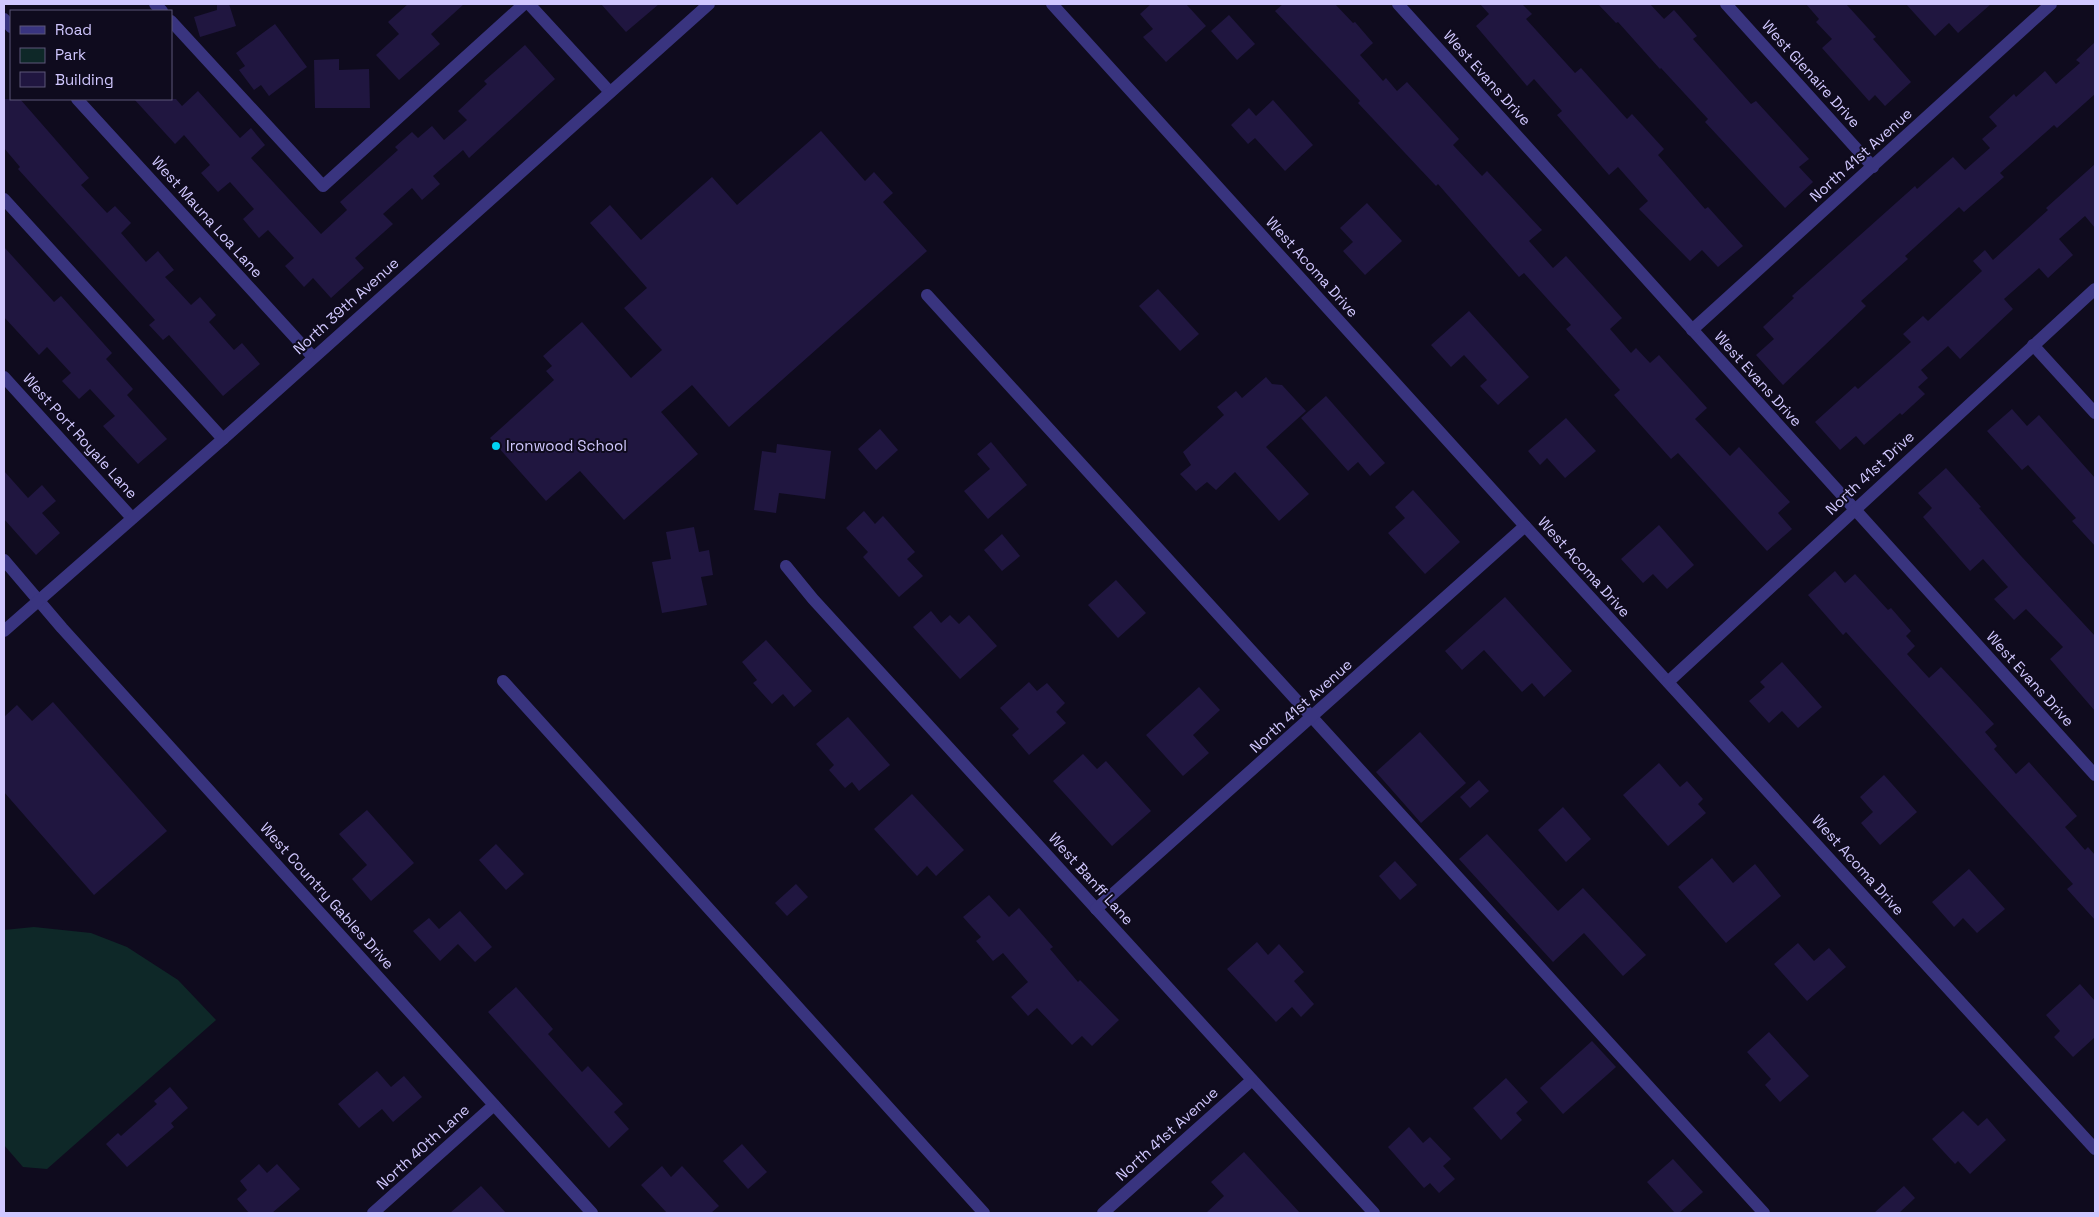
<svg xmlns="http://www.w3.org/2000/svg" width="2099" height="1217" font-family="'Space Grotesk',sans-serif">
<rect width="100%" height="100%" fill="#0f0b1e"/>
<!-- green -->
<path fill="#0e2828" d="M 34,927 L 91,933 L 127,947 L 178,980 L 216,1020 L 47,1169 L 23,1167 L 4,1145 L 4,930 Z"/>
<!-- building -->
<g fill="#201640">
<path d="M 217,4 L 229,4 L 236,26 L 200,37 L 194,17 L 217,10 Z"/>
<path d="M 408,4 L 464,4 L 431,34 L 440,44 L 399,80 L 376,55 L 399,34 L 388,22 Z"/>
<path d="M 601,4 L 659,4 L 626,32 Z"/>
<path d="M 1151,4 L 1186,4 L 1206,26 L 1166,62 L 1143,37 L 1153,29 L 1140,14 Z"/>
<path d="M 1283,4 L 1335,4 L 1353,23 L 1355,22 L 1373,43 L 1360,55 L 1383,81 L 1386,78 L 1397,91 L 1407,82 L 1440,118 L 1459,139 L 1453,145 L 1482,176 L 1487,171 L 1542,230 L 1529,241 L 1553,268 L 1566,256 L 1622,318 L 1610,329 L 1631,353 L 1636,348 L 1650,363 L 1659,355 L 1707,408 L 1695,419 L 1730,456 L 1739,447 L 1790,502 L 1778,513 L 1792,529 L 1767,551 L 1678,453 L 1671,459 L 1614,395 L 1620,390 L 1566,329 L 1571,325 L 1524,273 L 1519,277 L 1438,184 L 1436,186 L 1358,103 L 1360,101 L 1275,11 Z"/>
<path d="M 1480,4 L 1522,4 L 1532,14 L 1526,19 L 1575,73 L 1581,68 L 1627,119 L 1632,114 L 1664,149 L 1658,155 L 1705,209 L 1708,207 L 1743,246 L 1718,267 L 1702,250 L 1690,261 L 1639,209 L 1648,201 L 1618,167 L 1609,175 L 1557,115 L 1562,111 L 1534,79 L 1527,86 L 1476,26 L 1489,14 Z"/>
<path d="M 1598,4 L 1650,4 L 1664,19 L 1674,10 L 1697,36 L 1693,39 L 1751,104 L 1756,101 L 1809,159 L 1799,167 L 1813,182 L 1785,208 L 1705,122 L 1708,119 L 1661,68 L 1660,69 L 1618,22 L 1616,23 Z"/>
<path d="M 1806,4 L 1846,4 L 1876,37 L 1873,39 L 1911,82 L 1885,106 L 1875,95 L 1869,101 L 1822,48 L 1832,39 L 1816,22 L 1819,19 Z"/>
<path d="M 1906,4 L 1991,4 L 1958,33 L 1949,23 L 1935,36 Z"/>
<path d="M 1229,15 L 1255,44 L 1237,60 L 1211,31 Z"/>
<path d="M 275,24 L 307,67 L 269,96 L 261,85 L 254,90 L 239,70 L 245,66 L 236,53 Z"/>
<path d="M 2095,42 L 2095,94 L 2057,128 L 2054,125 L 2000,173 L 2004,177 L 1964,212 L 1959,207 L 1905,256 L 1908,259 L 1861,301 L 1866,306 L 1783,385 L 1756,355 L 1774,339 L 1763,327 L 1794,298 L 1792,296 L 1915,186 L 1917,189 L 1953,157 L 1965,170 L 1990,148 L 1982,139 L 1997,126 L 1989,117 L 2014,94 L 2016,97 L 2045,71 L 2056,84 L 2080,63 L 2076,60 Z"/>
<path d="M 525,45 L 555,79 L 469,158 L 463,150 L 433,176 L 440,184 L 422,200 L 412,188 L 383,214 L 393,224 L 355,258 L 364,268 L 331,298 L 313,278 L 304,287 L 285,266 L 294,258 L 268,230 L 259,238 L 243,219 L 254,209 L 230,182 L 218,192 L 201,173 L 210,165 L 184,135 L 175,144 L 134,99 L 176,99 L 182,106 L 198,91 L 240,138 L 251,128 L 265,145 L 251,158 L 321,234 L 347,210 L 340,202 L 398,150 L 395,147 L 412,132 L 418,138 L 432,126 L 444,140 L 467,120 L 458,111 L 487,84 L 484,81 Z"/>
<path d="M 339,59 L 339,70 L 369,69 L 370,108 L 315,108 L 314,60 Z"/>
<path d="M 4,99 L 20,99 L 89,178 L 81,185 L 107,213 L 115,206 L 131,223 L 121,233 L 146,262 L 158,251 L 174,270 L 165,277 L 191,305 L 200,297 L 216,315 L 209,322 L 234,350 L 242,343 L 260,364 L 223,396 L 169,335 L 163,340 L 149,325 L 155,320 L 18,169 L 20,167 L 4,148 Z"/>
<path d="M 1273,100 L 1313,145 L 1285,171 L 1255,138 L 1248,144 L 1231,125 L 1249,108 L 1256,116 Z"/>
<path d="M 821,131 L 865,181 L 874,172 L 893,193 L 883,202 L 927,251 L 729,427 L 692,385 L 661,412 L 698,454 L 624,520 L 580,471 L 546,501 L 490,438 L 554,380 L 546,371 L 552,366 L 543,356 L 582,322 L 631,378 L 662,350 L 624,308 L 647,288 L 590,223 L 610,205 L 641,240 L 712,177 L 737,205 Z"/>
<path d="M 2095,164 L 2095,228 L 2085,216 L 2059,239 L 2073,255 L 2048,278 L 2039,268 L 2004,299 L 2013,309 L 1960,359 L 1948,346 L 1921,370 L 1928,378 L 1918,387 L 1925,394 L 1902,415 L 1900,413 L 1864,445 L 1856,436 L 1840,450 L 1815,422 L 1855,386 L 1858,389 L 1911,342 L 1903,334 L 1923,316 L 1928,321 L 1982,271 L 1973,261 L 1985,250 L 1993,260 L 2048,210 L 2046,208 Z"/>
<path d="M 1367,203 L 1402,241 L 1365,275 L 1343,251 L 1353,242 L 1340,228 Z"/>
<path d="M 4,247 L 54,302 L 61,296 L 112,353 L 106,359 L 133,389 L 127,395 L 167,439 L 138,464 L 103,426 L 115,416 L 90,389 L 79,399 L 62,381 L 71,373 L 47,347 L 39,355 L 4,317 Z"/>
<path d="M 1158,289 L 1199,334 L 1180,351 L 1139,306 Z"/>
<path d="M 1469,311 L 1529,377 L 1498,405 L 1480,386 L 1487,380 L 1464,355 L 1451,367 L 1431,345 Z"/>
<path d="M 1266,377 L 1272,384 L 1282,385 L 1306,411 L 1266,447 L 1309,494 L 1279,521 L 1235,472 L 1216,490 L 1207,482 L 1196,491 L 1180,474 L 1191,465 L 1183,452 L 1224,415 L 1217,407 L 1236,391 L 1242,398 Z"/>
<path d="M 1326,396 L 1385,463 L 1370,476 L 1358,462 L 1348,471 L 1301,418 Z"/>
<path d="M 2012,409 L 2027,426 L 2039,415 L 2095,478 L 2095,546 L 2072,521 L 2076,518 L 2028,465 L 2022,470 L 1987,431 Z"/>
<path d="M 1566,418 L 1596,451 L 1565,478 L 1547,458 L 1540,465 L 1528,451 Z"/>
<path d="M 880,429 L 898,450 L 876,470 L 858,449 Z"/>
<path d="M 991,442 L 1027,485 L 988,519 L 964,491 L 990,469 L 977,454 Z"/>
<path d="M 777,444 L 831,451 L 825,499 L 779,493 L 776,513 L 754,510 L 762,451 L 776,453 Z"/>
<path d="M 1946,468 L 1981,507 L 1979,508 L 2021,556 L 2095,636 L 2095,711 L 2050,659 L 2063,647 L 2026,609 L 2014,620 L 1994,599 L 2008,587 L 1983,559 L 1970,571 L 1923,517 L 1932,508 L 1918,493 Z"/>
<path d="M 4,471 L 28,498 L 42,485 L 56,501 L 42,513 L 60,533 L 36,555 L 4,519 Z"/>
<path d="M 1413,490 L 1460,542 L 1425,574 L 1388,533 L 1405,518 L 1395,507 Z"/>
<path d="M 864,511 L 875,524 L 883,516 L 915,552 L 907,559 L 923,576 L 899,597 L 863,557 L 868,552 L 846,528 Z"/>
<path d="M 1659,525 L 1694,565 L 1667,589 L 1653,574 L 1643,583 L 1621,559 Z"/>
<path d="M 694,527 L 699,552 L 709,550 L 713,575 L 701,577 L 707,605 L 662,613 L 652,562 L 671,559 L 666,532 Z"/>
<path d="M 1002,534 L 1020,556 L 1002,571 L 984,550 Z"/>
<path d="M 1835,571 L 1845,583 L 1855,574 L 1888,610 L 1891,608 L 1911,631 L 1906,636 L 1915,646 L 1907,654 L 1929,678 L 1941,667 L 1971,699 L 1994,724 L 1985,732 L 1997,746 L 1994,749 L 2016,774 L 2029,762 L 2077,816 L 2065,827 L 2085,850 L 2088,847 L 2095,855 L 2095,920 L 2067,889 L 2073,884 L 1846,632 L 1843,635 L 1808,595 Z"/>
<path d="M 1116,580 L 1146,613 L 1118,638 L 1088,605 Z"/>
<path d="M 1505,597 L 1572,671 L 1544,697 L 1532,683 L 1522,692 L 1484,650 L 1462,670 L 1445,651 Z"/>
<path d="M 931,611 L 941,623 L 950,615 L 959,624 L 969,615 L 997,646 L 960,679 L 913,627 Z"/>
<path d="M 766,640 L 812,691 L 794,707 L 783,694 L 772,704 L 753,683 L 757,680 L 742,662 Z"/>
<path d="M 1782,662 L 1822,707 L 1798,728 L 1782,711 L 1769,723 L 1749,701 L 1765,687 L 1760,682 Z"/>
<path d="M 1029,682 L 1037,691 L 1047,683 L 1065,703 L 1056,712 L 1066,723 L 1029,755 L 1012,735 L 1019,729 L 1000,708 Z"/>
<path d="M 1199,687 L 1220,710 L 1193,735 L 1209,753 L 1183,776 L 1146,735 Z"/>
<path d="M 53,702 L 167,831 L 94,895 L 4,792 L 4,717 L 17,705 L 32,721 Z"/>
<path d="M 848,717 L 890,765 L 859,791 L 852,782 L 845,788 L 829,770 L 834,765 L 816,744 Z"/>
<path d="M 1420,732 L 1466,783 L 1421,823 L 1376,772 Z"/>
<path d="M 1083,754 L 1097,769 L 1106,761 L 1151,811 L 1112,846 L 1053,781 Z"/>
<path d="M 1659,763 L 1680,787 L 1687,781 L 1703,799 L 1698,804 L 1706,813 L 1668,846 L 1623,795 Z"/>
<path d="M 1884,775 L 1917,812 L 1880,845 L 1861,823 L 1873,812 L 1860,797 Z"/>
<path d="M 1479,780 L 1489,791 L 1470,808 L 1460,797 Z"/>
<path d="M 912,794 L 964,850 L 936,876 L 927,866 L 917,876 L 874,829 Z"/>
<path d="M 1563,807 L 1591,839 L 1566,862 L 1538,830 Z"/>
<path d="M 367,810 L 414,863 L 371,901 L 352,879 L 367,865 L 339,834 Z"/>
<path d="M 1487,834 L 1558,911 L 1583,888 L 1646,955 L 1623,976 L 1584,933 L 1553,962 L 1459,859 Z"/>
<path d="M 496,844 L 524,874 L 506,890 L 479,860 Z"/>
<path d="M 1712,858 L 1733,883 L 1755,864 L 1781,896 L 1726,943 L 1678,887 Z"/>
<path d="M 1395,861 L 1417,885 L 1400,900 L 1379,876 Z"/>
<path d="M 1969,869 L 2005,909 L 1977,933 L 1963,918 L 1954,927 L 1932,902 Z"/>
<path d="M 796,884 L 808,897 L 787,916 L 775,903 Z"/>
<path d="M 989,895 L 1009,917 L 1019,908 L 1053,947 L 1050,949 L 1078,982 L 1080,980 L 1119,1020 L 1092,1046 L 1082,1036 L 1072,1045 L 1037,1008 L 1028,1016 L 1011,997 L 1028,982 L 1003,953 L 993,961 L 976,941 L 981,937 L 963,917 Z"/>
<path d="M 460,911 L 492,947 L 475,962 L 458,944 L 440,961 L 413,931 L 429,918 L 439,929 Z"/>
<path d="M 1257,942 L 1268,955 L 1279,944 L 1304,972 L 1294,981 L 1314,1004 L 1301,1017 L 1292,1007 L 1276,1022 L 1227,969 Z"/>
<path d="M 1798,943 L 1814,961 L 1829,948 L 1846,967 L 1807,1001 L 1774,964 Z"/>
<path d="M 2080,984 L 2095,1001 L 2095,1037 L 2073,1057 L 2054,1037 L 2060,1031 L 2046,1015 Z"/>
<path d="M 516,987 L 553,1029 L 548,1034 L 582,1072 L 588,1066 L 623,1104 L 614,1112 L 629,1129 L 609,1148 L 488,1012 Z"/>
<path d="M 1769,1032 L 1809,1076 L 1780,1102 L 1765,1085 L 1771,1079 L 1747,1052 Z"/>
<path d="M 1592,1041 L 1616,1067 L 1563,1114 L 1540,1088 Z"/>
<path d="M 377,1071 L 391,1087 L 404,1076 L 422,1097 L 393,1122 L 382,1109 L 359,1128 L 338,1104 Z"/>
<path d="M 1506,1078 L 1528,1102 L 1516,1113 L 1522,1120 L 1501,1140 L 1473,1108 Z"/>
<path d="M 170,1087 L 188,1108 L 171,1123 L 174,1127 L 127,1167 L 106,1144 L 118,1133 L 121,1136 L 157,1104 L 154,1101 Z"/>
<path d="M 1963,1111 L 1978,1126 L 1987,1118 L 2006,1140 L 1970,1174 L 1958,1161 L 1955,1164 L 1932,1139 Z"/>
<path d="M 1409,1127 L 1423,1143 L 1430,1137 L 1451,1159 L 1443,1166 L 1455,1179 L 1439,1193 L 1430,1183 L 1424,1188 L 1388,1147 Z"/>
<path d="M 742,1144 L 767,1172 L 748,1189 L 723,1161 Z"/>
<path d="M 1244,1152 L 1300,1213 L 1206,1213 L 1224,1196 L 1211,1182 Z"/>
<path d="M 1673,1159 L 1703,1192 L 1679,1213 L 1675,1213 L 1647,1182 Z"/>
<path d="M 259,1164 L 267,1173 L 277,1164 L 300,1189 L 272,1213 L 249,1213 L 237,1199 L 247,1190 L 240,1181 Z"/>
<path d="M 662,1166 L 671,1177 L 682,1166 L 719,1206 L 711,1213 L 667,1213 L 641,1185 Z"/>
<path d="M 481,1186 L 506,1213 L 450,1213 Z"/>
<path d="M 1904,1186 L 1915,1198 L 1899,1213 L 1874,1213 Z"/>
</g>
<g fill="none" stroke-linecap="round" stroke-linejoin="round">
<!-- minor -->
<g stroke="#39347f" stroke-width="12">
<path d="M 155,4 L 162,11"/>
<path d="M 529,4 L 610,92"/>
<path d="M 1052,4 L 1525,526 L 2095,1149"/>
<path d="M 1398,4 L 2095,775"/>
<path d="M 1726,4 L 1873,167"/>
<path d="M 4,19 L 11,27"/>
<path d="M 171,21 L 323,186 L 524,4"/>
<path d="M 77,99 L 313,357"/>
<path d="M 4,199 L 223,439"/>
<path d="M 927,295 L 1764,1213"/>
<path d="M 1692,330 L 2051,4"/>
<path d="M 2033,345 L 2095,413"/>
<path d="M 4,377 L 132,518"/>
<path d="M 4,560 L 62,628 L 592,1213"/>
<path d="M 786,566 L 813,599 L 1374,1213"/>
<path d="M 4,631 L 223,439 L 709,4"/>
<path d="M 503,681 L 984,1213"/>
<path d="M 1668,682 L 2095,289"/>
<path d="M 1096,909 L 1525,526"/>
<path d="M 373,1213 L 494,1105"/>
<path d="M 1103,1213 L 1252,1080"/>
</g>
</g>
<!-- markers -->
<circle fill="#00d2f3" stroke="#0f0b1e" stroke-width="2" cx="496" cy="446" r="5"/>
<g text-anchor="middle" stroke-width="4" stroke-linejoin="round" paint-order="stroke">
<!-- street labels -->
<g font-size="15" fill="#d1c8ff" stroke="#0f0b1e">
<text transform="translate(1811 74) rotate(48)" y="5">West Glenaire Drive</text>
<text transform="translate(1487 78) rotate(48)" y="5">West Evans Drive</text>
<text transform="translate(1861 155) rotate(-42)" y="5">North 41st Avenue</text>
<text transform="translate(207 217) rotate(48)" y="5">West Mauna Loa Lane</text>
<text transform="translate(1312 267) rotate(48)" y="5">West Acoma Drive</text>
<text transform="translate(346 306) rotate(-42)" y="5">North 39th Avenue</text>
<text transform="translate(1758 379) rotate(48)" y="5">West Evans Drive</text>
<text transform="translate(80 436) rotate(48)" y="5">West Port Royale Lane</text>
<text transform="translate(1870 473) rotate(-43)" y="5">North 41st Drive</text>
<text transform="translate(1584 567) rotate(48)" y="5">West Acoma Drive</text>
<text transform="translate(2030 679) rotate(48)" y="5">West Evans Drive</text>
<text transform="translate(1301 706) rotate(-42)" y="5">North 41st Avenue</text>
<text transform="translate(1858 865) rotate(48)" y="5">West Acoma Drive</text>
<text transform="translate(1091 879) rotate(48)" y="5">West Banff Lane</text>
<text transform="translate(327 896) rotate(48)" y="5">West Country Gables Drive</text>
<text transform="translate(1167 1134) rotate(-42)" y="5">North 41st Avenue</text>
<text transform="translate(423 1147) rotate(-42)" y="5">North 40th Lane</text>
</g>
<!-- poi labels -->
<g font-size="15" fill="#d1c8ff" stroke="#0f0b1e" text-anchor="start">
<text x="506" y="451">Ironwood School</text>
</g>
</g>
<!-- border -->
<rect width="2099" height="1217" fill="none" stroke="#d1c8ff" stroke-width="10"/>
<!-- legend -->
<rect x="10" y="10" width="162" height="90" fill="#0f0b1e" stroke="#5d5778"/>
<rect x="20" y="26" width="25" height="8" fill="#39347f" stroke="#5d5778"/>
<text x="55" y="35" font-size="15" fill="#d1c8ff">Road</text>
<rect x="20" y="48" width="25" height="15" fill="#0e2828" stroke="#5d5778"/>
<text x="55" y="60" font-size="15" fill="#d1c8ff">Park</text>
<rect x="20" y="72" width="25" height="15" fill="#201640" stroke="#5d5778"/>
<text x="55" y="85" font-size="15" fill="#d1c8ff">Building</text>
</svg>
